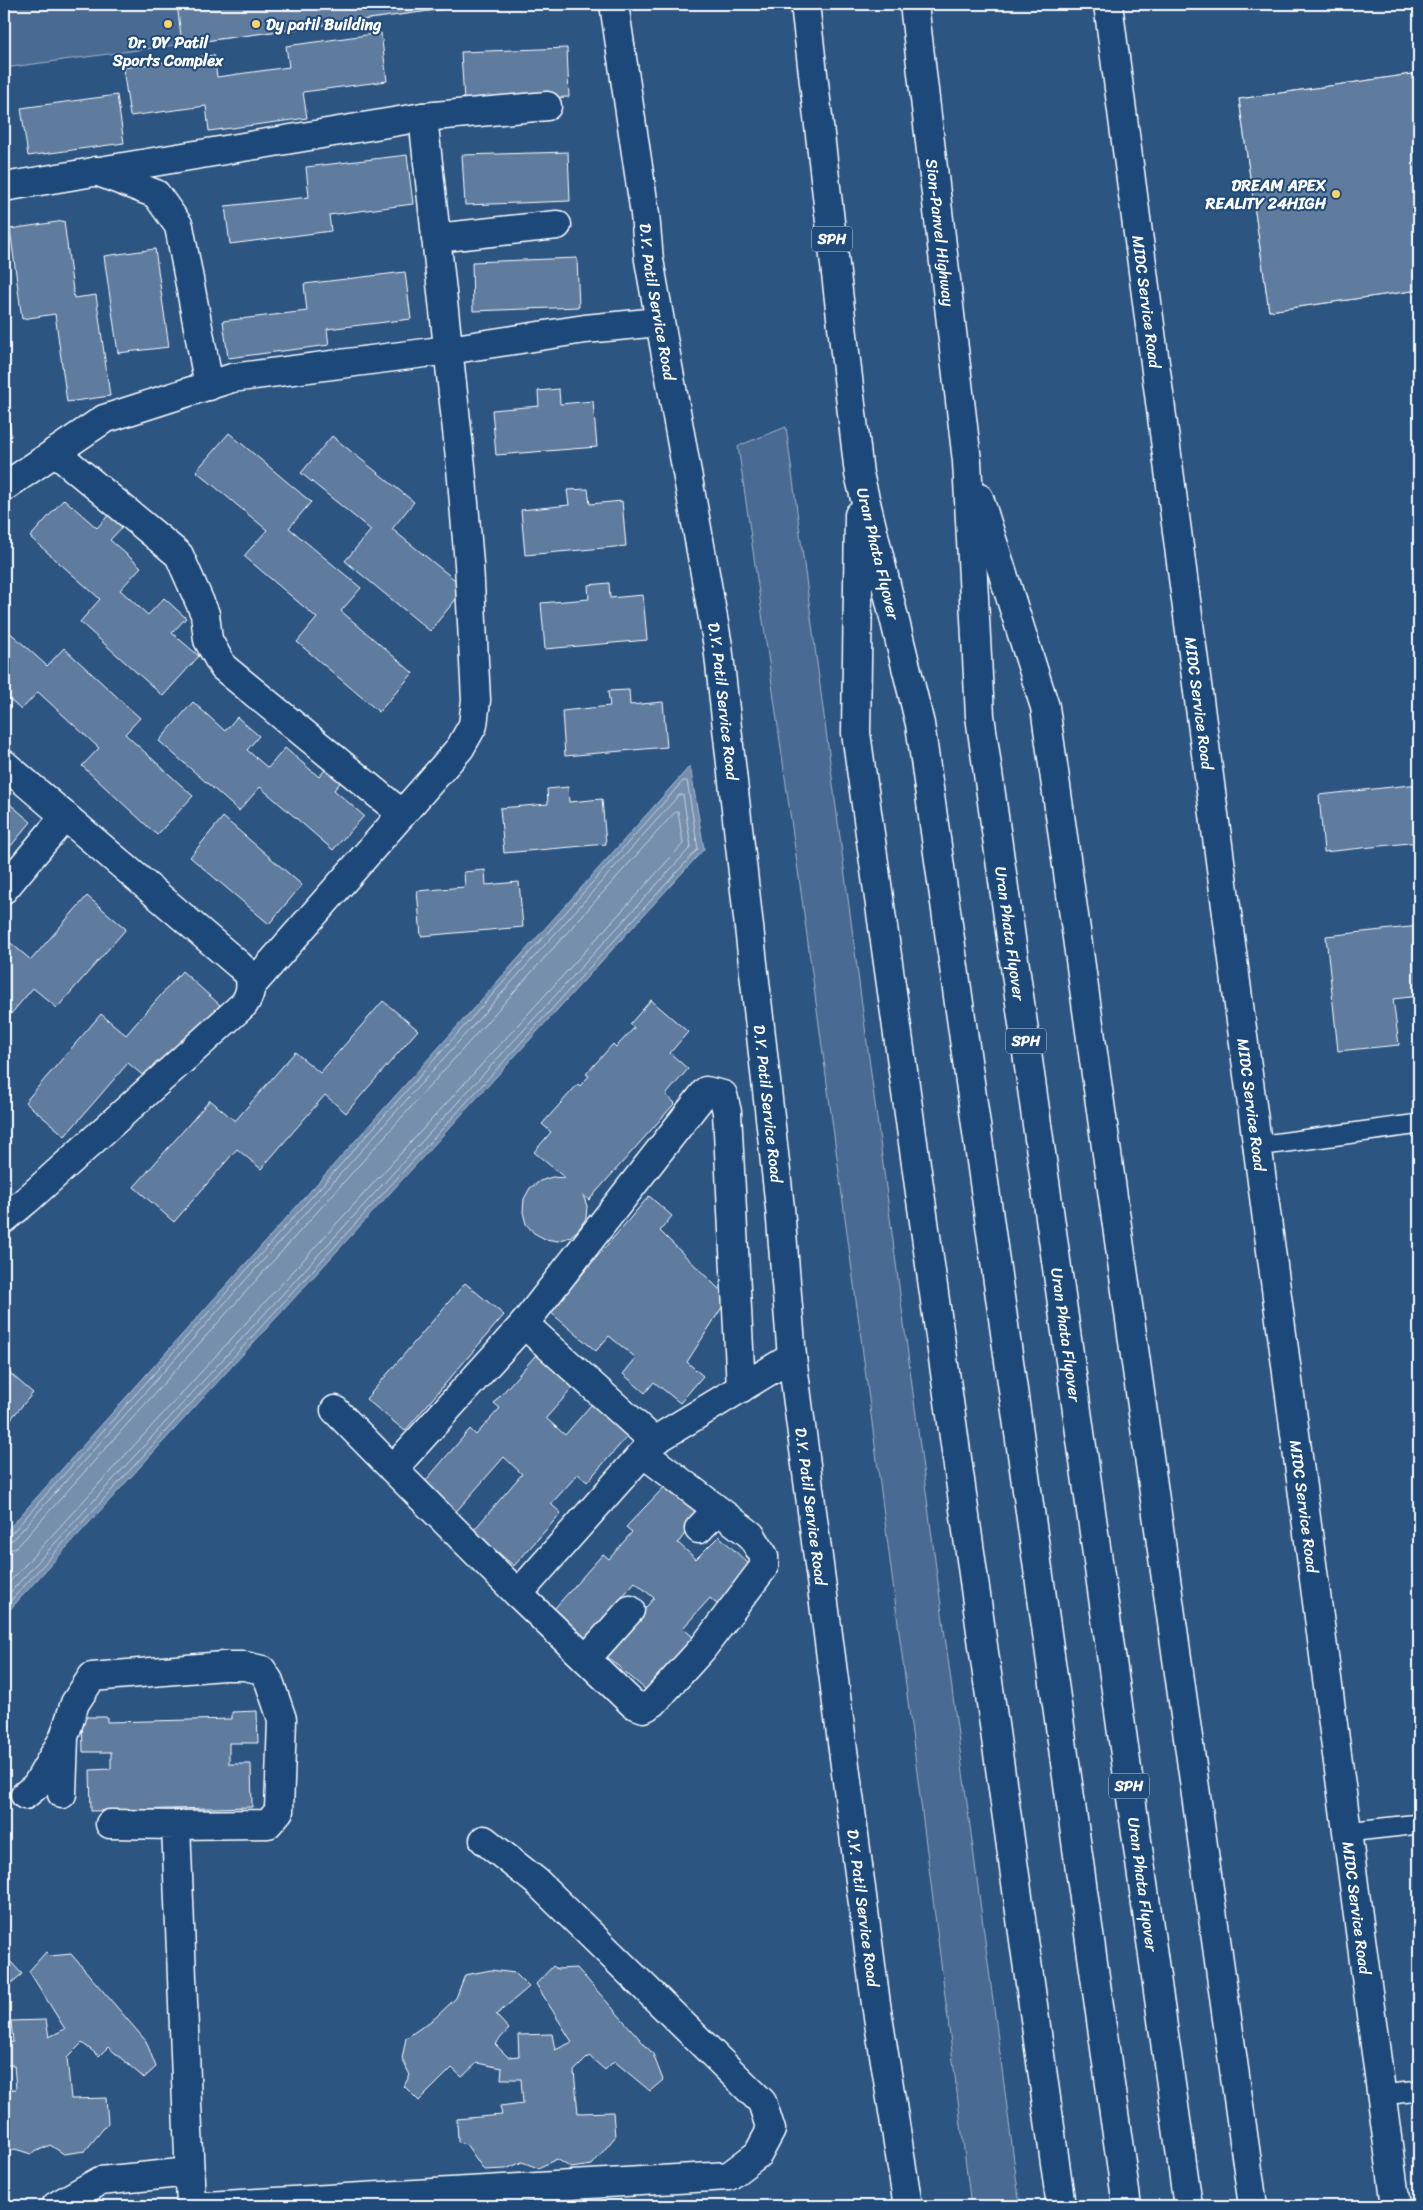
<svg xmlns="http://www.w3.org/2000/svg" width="1423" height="2210" font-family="Sriracha,sans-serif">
<rect width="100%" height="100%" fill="#2c5582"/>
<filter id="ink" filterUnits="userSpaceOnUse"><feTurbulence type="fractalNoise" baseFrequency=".02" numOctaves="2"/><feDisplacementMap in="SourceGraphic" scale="10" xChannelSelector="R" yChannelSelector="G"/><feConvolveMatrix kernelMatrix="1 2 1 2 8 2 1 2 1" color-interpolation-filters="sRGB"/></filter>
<g filter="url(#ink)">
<!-- green -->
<g fill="#486b92" stroke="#a4b5c8">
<path d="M 4,4 L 481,4 L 4,68 Z"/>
<path d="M 786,427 L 1020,2206 L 971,2206 C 899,1619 823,1032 738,446 Z"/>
</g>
<!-- water -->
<path fill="#748fad" stroke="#acbcce" d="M 690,766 L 704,849 L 4,1616 L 4,1534 Z"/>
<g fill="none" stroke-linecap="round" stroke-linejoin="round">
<!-- shore -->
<g stroke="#c7d2de" stroke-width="1">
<path d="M 4,1537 L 10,1535 L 683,781 L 687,781 L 698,849 L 4,1608"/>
<path d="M 4,1543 L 14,1539 L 679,795 L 683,795 L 691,847 L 4,1599"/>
<path d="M 4,1551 L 13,1549 L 20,1544 L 675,812 L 678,811 L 683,844 L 4,1588"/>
</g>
</g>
<!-- building -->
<g fill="#5e7c9f" stroke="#fff">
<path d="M 177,4 L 481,4 L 182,44 Z"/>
<path d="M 381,33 L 387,81 L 303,92 L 307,118 L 209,131 L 206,106 L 130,116 L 123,68 L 214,55 L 217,77 L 289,67 L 286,46 Z"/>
<path d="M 567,48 L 569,97 L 464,101 L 461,52 Z"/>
<path d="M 1419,73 L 1419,290 L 1269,311 L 1239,99 Z"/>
<path d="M 1419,73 L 1419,290 L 1269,311 L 1239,99 Z"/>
<path d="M 117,95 L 124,143 L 28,156 L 21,108 Z"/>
<path d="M 568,152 L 570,201 L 465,205 L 462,155 Z"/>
<path d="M 407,155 L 413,204 L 329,215 L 331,231 L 230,244 L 225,206 L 309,197 L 306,167 Z"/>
<path d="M 64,221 L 74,298 L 96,295 L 110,396 L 67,402 L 55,314 L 22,319 L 10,229 Z"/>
<path d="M 155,249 L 169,347 L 118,353 L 104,256 Z"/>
<path d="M 577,258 L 579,307 L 473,311 L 472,262 Z"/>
<path d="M 405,272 L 411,319 L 327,329 L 329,345 L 228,358 L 223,321 L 307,311 L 304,284 Z"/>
<path d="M 4,377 L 11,436 L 4,437 Z"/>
<path d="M 559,389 L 560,404 L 593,401 L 597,447 L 496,455 L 492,410 L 539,406 L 538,391 Z"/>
<path d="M 229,433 L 311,502 L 289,528 L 361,588 L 341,611 L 413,673 L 379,712 L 297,642 L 317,618 L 244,556 L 267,530 L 196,471 Z"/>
<path d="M 332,436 L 414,502 L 392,529 L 465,588 L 430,631 L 345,561 L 371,530 L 301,473 Z"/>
<path d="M 588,489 L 590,504 L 622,501 L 626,546 L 525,555 L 521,510 L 569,505 L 567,490 Z"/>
<path d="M 64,499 L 97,528 L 114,509 L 127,522 L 110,540 L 141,567 L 120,590 L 148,615 L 164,598 L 186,618 L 172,633 L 199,656 L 163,696 L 80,622 L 100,599 L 30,537 Z"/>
<path d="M 609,583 L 610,598 L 643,595 L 647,640 L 545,649 L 541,603 L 589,599 L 588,585 Z"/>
<path d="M 4,627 L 47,666 L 64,648 L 140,718 L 125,734 L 193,796 L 157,835 L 82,766 L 99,748 L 38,692 L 21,710 L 4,694 Z"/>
<path d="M 629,690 L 630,705 L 663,702 L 667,747 L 565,756 L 562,711 L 610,706 L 608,691 Z"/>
<path d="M 193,702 L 225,731 L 237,717 L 259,736 L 247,750 L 268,768 L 285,748 L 319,777 L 330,764 L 345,777 L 334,790 L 364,816 L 333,850 L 260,787 L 239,811 L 159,741 Z"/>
<path d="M 1419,784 L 1419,842 L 1324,852 L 1319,795 Z"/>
<path d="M 568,787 L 569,802 L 602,799 L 606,844 L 504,853 L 500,808 L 548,804 L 547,789 Z"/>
<path d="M 4,799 L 31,822 L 4,854 Z"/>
<path d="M 223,817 L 302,885 L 269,924 L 190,857 Z"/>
<path d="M 485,870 L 486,885 L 519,882 L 523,927 L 421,936 L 417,891 L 465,887 L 464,872 Z"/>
<path d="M 87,896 L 126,929 L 57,1008 L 33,988 L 4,1022 L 4,942 L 6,939 L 31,960 Z"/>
<path d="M 1419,926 L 1419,996 L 1393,999 L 1399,1045 L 1338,1051 L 1326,936 Z"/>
<path d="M 182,971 L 220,1005 L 152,1083 L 128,1063 L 65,1136 L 25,1102 L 101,1014 L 126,1035 Z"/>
<path d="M 651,1000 L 688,1032 L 670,1053 L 688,1069 L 666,1095 L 675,1103 L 589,1200 L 583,1195 L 587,1206 L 586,1218 L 579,1229 L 570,1237 L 558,1241 L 545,1239 L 534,1233 L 526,1224 L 523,1212 L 524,1199 L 530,1188 L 540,1181 L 552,1177 L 565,1178 L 534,1152 L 551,1132 L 542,1124 L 578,1084 L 580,1086 L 589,1076 L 586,1074 L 613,1044 L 616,1047 L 634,1028 L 630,1024 Z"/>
<path d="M 383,1001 L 418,1030 L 346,1113 L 325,1095 L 261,1169 L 237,1149 L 174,1222 L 134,1187 L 210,1100 L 235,1121 L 295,1052 L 320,1073 Z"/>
<path d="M 649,1196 L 672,1216 L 660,1231 L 728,1298 L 687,1362 L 703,1376 L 680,1403 L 654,1382 L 645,1393 L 623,1374 L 636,1358 L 609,1336 L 596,1351 L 550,1312 Z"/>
<path d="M 465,1283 L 504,1315 L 405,1431 L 366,1399 Z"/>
<path d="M 541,1349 L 578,1382 L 546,1418 L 565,1435 L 597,1398 L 633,1430 L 587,1482 L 578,1474 L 551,1504 L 561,1513 L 514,1566 L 473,1531 L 522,1474 L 504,1457 L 454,1514 L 421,1486 L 470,1429 L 476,1435 L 500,1408 L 494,1403 Z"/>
<path d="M 4,1368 L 33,1393 L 4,1427 Z"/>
<path d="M 667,1484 L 700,1513 L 678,1543 L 696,1559 L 719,1536 L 749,1564 L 719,1606 L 710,1598 L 683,1628 L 693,1637 L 646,1690 L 605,1655 L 654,1598 L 635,1582 L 586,1639 L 553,1610 L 603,1554 L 609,1559 L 632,1532 L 626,1527 Z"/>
<path d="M 257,1711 L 258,1743 L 229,1743 L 229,1764 L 251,1764 L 252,1807 L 91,1811 L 90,1770 L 111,1769 L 111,1752 L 83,1752 L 82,1717 L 107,1717 L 107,1722 L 232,1719 L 232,1712 Z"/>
<path d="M 46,1952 L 50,1956 L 71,1954 L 146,2041 L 156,2067 L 144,2078 L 108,2047 L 99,2056 L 82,2043 L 67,2058 L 71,2099 L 106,2098 L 108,2123 L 85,2151 L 64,2154 L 50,2145 L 31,2154 L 15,2149 L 4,2154 L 4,2091 L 16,2089 L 14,2065 L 4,2065 L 4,2043 L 13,2042 L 11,2021 L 46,2020 L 49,2037 L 65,2029 L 29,1971 Z"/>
<path d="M 4,1959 L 8,1959 L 22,1974 L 4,1989 Z"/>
<path d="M 553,1966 L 557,1969 L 577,1968 L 653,2054 L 663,2080 L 650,2091 L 614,2061 L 605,2070 L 589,2056 L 574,2071 L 578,2113 L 613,2112 L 615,2137 L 592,2165 L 571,2168 L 557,2159 L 538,2168 L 522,2162 L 506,2169 L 484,2170 L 466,2144 L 458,2142 L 457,2119 L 502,2115 L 500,2106 L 523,2103 L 521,2079 L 501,2079 L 502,2068 L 477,2063 L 462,2077 L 452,2068 L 419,2101 L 404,2086 L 410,2075 L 402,2059 L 406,2038 L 435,2018 L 456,1998 L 465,1975 L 491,1970 L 515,1973 L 529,1987 L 496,2015 L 509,2029 L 495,2044 L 508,2057 L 519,2056 L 518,2035 L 552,2034 L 555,2050 L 572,2042 L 536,1984 Z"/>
</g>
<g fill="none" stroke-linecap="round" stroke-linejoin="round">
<defs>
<g id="lane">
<path d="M 1257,1146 L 1419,1124"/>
<path d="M 1347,1832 L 1419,1824"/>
<path d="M 1381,2095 L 1419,2091"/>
</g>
<g id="street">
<path d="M 423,117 L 547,106"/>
<path d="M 96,171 L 156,194 L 179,226 L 209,386"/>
<path d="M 4,187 L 423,117 L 461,467 L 469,564 L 476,700 L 473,725 L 460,748 L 251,986"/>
<path d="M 436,238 L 557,225"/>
<path d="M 55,452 L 179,555 L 205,614 L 208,640 L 223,667 L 402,814"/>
<path d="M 4,487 L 104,419 L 232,378 L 448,350 L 585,329 L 659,322"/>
<path d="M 4,764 L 239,965 L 250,975 C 251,987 251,994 244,1004 L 27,1200 L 4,1219"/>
<path d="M 4,889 L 65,816"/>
<path d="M 524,1324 L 654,1441 L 792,1357"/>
<path d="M 335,1410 L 393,1469"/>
<path d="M 643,1453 L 751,1535 L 764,1556 L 764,1567 L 702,1649 L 653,1703 L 644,1708 L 633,1704 L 518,1594 L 643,1453 L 654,1441"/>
<path d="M 699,1529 L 717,1510"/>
<path d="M 518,1594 L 393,1469 L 524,1324 L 706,1091 L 723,1095 L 727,1112 L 741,1388"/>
<path d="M 586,1659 L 630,1610"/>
<path d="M 62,1794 L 64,1737 L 75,1703 L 92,1677 L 223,1666 L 245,1666 L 262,1670 L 269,1681 L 282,1719 L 279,1811 L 268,1824 L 176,1825"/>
<path d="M 25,1795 L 36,1786 L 62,1741"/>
<path d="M 110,1824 L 176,1825 L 191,2206"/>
<path d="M 56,2206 L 100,2181 L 190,2172"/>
<path d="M 206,2206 L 729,2176 L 758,2154 L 771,2130 L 762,2102 L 537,1882 L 484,1840"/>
</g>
<g id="secondary">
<path id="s1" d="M 614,4 L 645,214 L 649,260 L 718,646 L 780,1208 L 792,1357 L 876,2004 L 908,2206"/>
<path id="s2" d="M 1108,4 L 1396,2206"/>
</g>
<g id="highway">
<path id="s3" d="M 805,4 L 859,474 L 920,724 L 1127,2206"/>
<path id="s4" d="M 914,4 L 967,461 L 980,716 L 1188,2206"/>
<path d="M 979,498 L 1045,707 L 1253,2206"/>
<path d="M 859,515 L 856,733 L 1061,2206"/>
</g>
</defs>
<!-- lane casing -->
<use href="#lane" stroke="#fff" stroke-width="22"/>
<!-- street casing -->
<use href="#street" stroke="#fff" stroke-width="31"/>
<!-- secondary casing -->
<use href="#secondary" stroke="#fff" stroke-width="31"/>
<!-- highway casing -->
<use href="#highway" stroke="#fff" stroke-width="31"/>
<!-- lane -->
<use href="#lane" stroke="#1f4a7a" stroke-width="19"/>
<!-- street -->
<use href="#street" stroke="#1f4a7a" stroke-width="28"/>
<!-- secondary -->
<use href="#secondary" stroke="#1f4a7a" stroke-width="28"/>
<!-- highway -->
<use href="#highway" stroke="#1f4a7a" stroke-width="28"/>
</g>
</g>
<!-- markers -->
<g fill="#ffd166" stroke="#1f4a7a" stroke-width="2">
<circle cx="168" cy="24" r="5"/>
<circle cx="256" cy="24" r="5"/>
<circle cx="1336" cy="194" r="5"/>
</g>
<g text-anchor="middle" stroke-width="4" stroke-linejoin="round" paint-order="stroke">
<!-- shield labels -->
<g fill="#1f4a7a" stroke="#bcc9d7" stroke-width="1">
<rect x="812" y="226.5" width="40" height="25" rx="4"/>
<rect x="1006" y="1028.5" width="40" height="25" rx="4"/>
<rect x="1109" y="1773.5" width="40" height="25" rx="4"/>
</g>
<g font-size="15" font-weight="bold" fill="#fff">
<text x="832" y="244">SPH</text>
<text x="1026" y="1046">SPH</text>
<text x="1129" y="1791">SPH</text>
</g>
<!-- poi labels -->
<g font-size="16" font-weight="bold" fill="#fff" stroke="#1f4a7a" text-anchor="start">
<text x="266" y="30">Dy patil Building</text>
<text x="168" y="48" text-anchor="middle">Dr. DY Patil<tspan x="168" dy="18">Sports Complex</tspan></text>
<text x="1326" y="191" text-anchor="end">DREAM APEX<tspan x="1326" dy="18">REALITY 24HIGH</tspan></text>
</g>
<!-- street labels -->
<g font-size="16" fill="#fff" stroke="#1f4a7a">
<text dy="6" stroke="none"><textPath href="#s4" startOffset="230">Sion-Panvel Highway</textPath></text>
<text dy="6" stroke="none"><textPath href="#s1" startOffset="301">D.Y. Patil Service Road</textPath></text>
<text dy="6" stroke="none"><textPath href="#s2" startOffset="300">MIDC Service Road</textPath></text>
<text dy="6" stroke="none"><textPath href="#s3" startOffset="555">Uran Phata Flyover</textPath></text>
<text dy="6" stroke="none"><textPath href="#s1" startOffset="706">D.Y. Patil Service Road</textPath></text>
<text dy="6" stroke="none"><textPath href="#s2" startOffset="705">MIDC Service Road</textPath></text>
<text dy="6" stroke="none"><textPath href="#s4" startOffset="935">Uran Phata Flyover</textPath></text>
<text dy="6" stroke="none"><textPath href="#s1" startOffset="1111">D.Y. Patil Service Road</textPath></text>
<text dy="6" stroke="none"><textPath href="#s2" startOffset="1110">MIDC Service Road</textPath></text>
<text dy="6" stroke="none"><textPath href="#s4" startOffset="1340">Uran Phata Flyover</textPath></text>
<text dy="6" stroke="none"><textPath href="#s1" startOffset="1516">D.Y. Patil Service Road</textPath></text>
<text dy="6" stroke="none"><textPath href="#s2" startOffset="1515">MIDC Service Road</textPath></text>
<text dy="6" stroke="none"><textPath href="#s4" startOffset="1895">Uran Phata Flyover</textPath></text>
<text dy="6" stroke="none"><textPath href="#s1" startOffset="1921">D.Y. Patil Service Road</textPath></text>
<text dy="6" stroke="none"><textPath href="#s2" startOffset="1920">MIDC Service Road</textPath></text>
</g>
</g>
<!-- margin -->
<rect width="1423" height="2210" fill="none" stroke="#1f4a7a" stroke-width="20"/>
<rect x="10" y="10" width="1403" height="2190" fill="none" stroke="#fff" stroke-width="2" filter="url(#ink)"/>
</svg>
